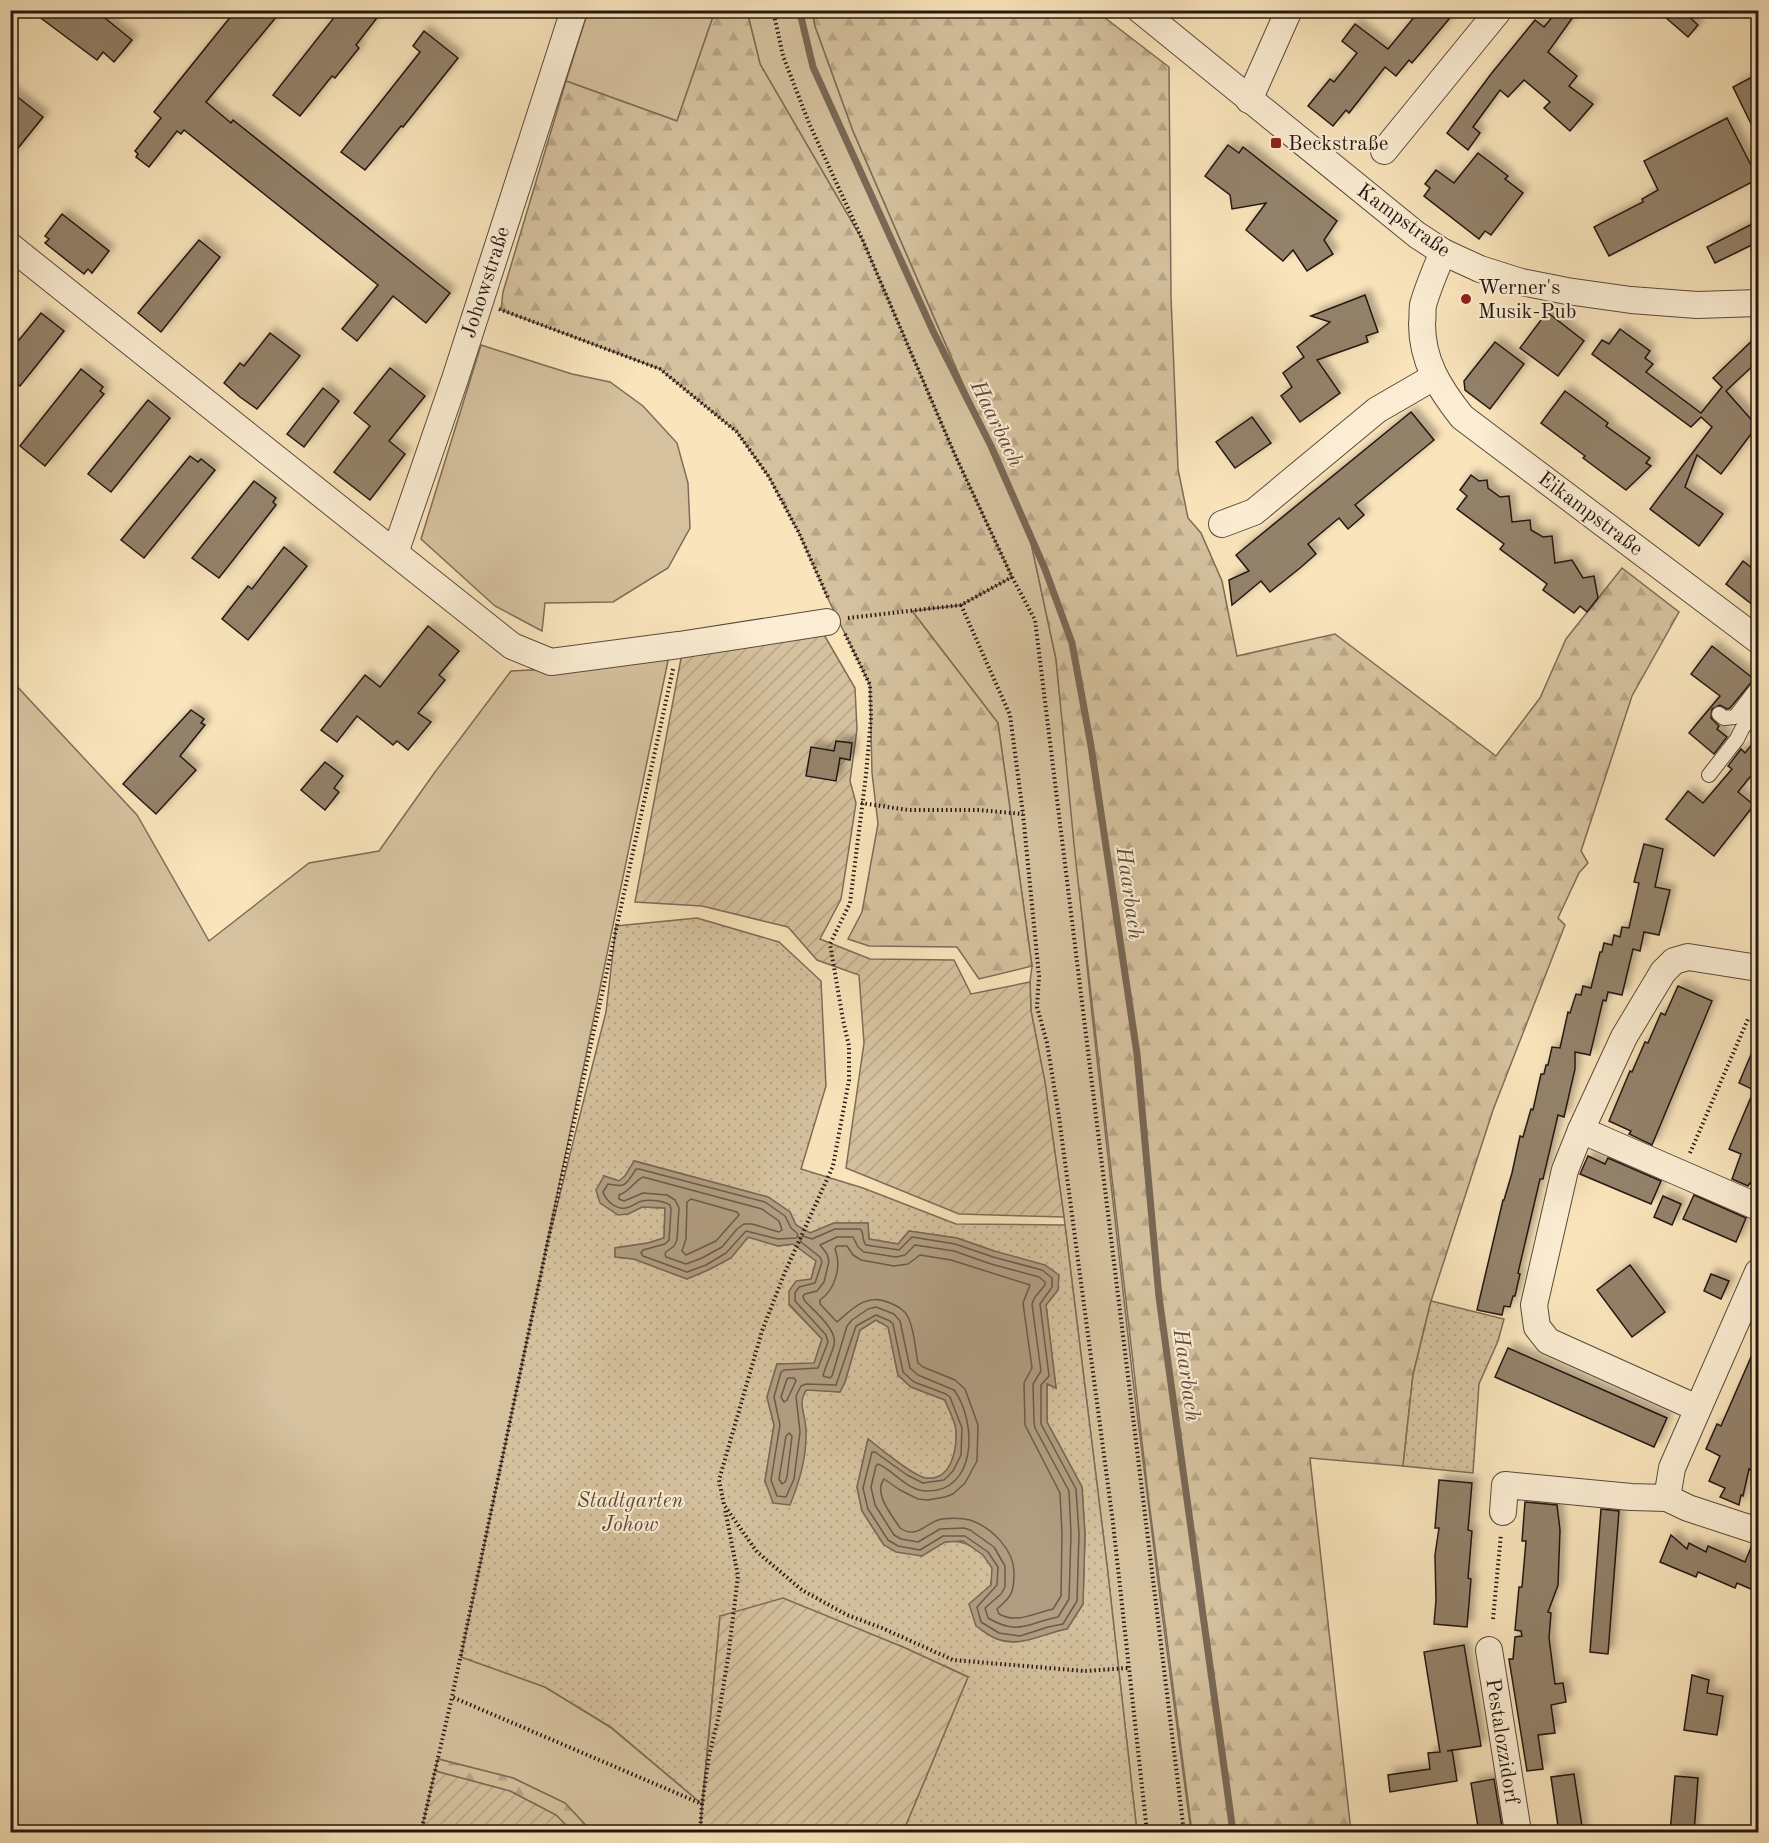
<svg xmlns="http://www.w3.org/2000/svg" width="1769" height="1843" font-family="'Old Standard TT',serif">
<defs>
<pattern id="forest-firs" width="22" height="20" patternUnits="userSpaceOnUse" patternTransform="scale(1.5)"><rect width="22" height="20" fill="#d5c19e"/><path d="M5 1l3.5 6h-7zM16 11l3.5 6h-7z" fill="#b7a587"/></pattern>
<pattern id="park-dots" width="8" height="8" patternUnits="userSpaceOnUse" patternTransform="scale(1.5)"><rect width="8" height="8" fill="#d5c19e"/><path d="M2 2h.1M6 6h.1" fill="none" stroke="#b7a587" stroke-width="1.8" stroke-linecap="round"/></pattern>
<pattern id="garden-furrows" width="10" height="10" patternUnits="userSpaceOnUse" patternTransform="scale(1.5)"><rect width="10" height="10" fill="#d5c19e"/><path d="M-1 1l2-2M0 10L10 0M9 11l2-2" fill="none" stroke="#b7a587"/></pattern>
<filter id="shadow"><feDropShadow dx="5.5" dy="-5.5" stdDeviation="3" flood-color="#0004"/></filter>
</defs>
<rect width="100%" height="100%" fill="#f9e4bb"/>
<filter id="stains"><feTurbulence type="fractalNoise" baseFrequency=".00333" numOctaves="4"/><feColorMatrix values="0 0 0 0 .2 0 0 0 0 .09 0 0 0 0 .02 0 0 0 .5 -.17"/></filter>
<radialGradient id="worn" r=".72"><stop offset=".6" stop-color="#630" stop-opacity="0"/><stop offset="1" stop-color="#630" stop-opacity=".3"/></radialGradient>
<!-- grass -->
<g fill="#d5c19e" stroke="#7d6c58" stroke-width="1.5">
<path d="M 588,11 L 715,11 L 677,121 L 566,81 Z"/>
<path d="M 747,11 L 812,11 L 815,26 L 853,131 L 1030,538 L 1056,659 L 1091,1005 L 1133,1380 L 1162,1613 L 1191,1832 L 1137,1832 L 1107,1565 L 1064,1217 L 1045,1083 L 1031,1011 L 1030,982 L 1032,966 L 998,723 L 912,611 L 961,605 L 1012,577 L 955,455 L 863,241 L 760,64 Z"/>
<path d="M 481,345 L 572,374 L 610,382 L 643,406 L 677,443 L 688,483 L 690,528 L 668,568 L 613,602 L 545,603 L 542,631 L 495,606 L 421,539 Z"/>
<path d="M 670,651 L 461,1657 L 545,1687 L 610,1727 L 702,1804 L 700,1832 L 592,1832 L 565,1803 L 513,1778 L 438,1759 L 421,1832 L 11,1832 L 11,680 L 137,815 L 209,941 L 309,863 L 379,851 L 435,772 L 511,671 L 551,669 Z"/>
</g>
<!-- forest -->
<g fill="url(#forest-firs)" stroke="#7d6c58" stroke-width="1.5">
<path d="M 715,11 L 747,11 L 760,64 L 863,241 L 955,455 L 1012,577 L 961,605 L 912,611 L 998,723 L 1032,966 L 979,979 L 957,947 L 869,946 L 848,939 L 862,912 L 878,824 L 872,773 L 870,685 L 830,603 L 799,533 L 769,477 L 737,432 L 660,369 L 501,310 L 503,292 L 566,81 L 677,121 Z"/>
<path d="M 812,11 L 1096,11 L 1169,67 L 1171,297 L 1178,469 L 1188,518 L 1201,533 L 1222,581 L 1237,656 L 1335,634 L 1496,756 L 1540,698 L 1566,639 L 1622,568 L 1679,612 L 1632,696 L 1581,851 L 1588,863 L 1579,873 L 1558,918 L 1565,925 L 1493,1110 L 1431,1301 L 1413,1375 L 1403,1466 L 1310,1458 L 1351,1832 L 1192,1832 L 1148,1494 L 1075,854 L 1056,659 L 1030,538 L 853,131 L 815,26 Z"/>
<path d="M 438,1759 L 513,1778 L 565,1803 L 592,1832 L 573,1832 L 556,1815 L 510,1791 L 435,1771 Z"/>
</g>
<!-- park -->
<g fill="url(#park-dots)" stroke="#7d6c58" stroke-width="1.5" fill-rule="evenodd">
<path d="M 697,918 L 779,942 L 821,981 L 826,1086 L 801,1169 L 863,1188 L 956,1224 L 1065,1225 L 1107,1565 L 1137,1832 L 903,1832 L 968,1677 L 903,1647 L 855,1629 L 720,1616 L 702,1804 L 611,1727 L 545,1687 L 461,1657 L 547,1245 L 606,1012 L 616,926 ZM 635,1161 L 768,1197 L 790,1212 L 796,1225 L 810,1233 L 834,1223 L 868,1223 L 869,1239 L 898,1244 L 909,1231 L 957,1238 L 994,1251 L 1058,1290 L 1046,1305 L 1056,1388 L 1047,1384 L 1047,1422 L 1082,1487 L 1085,1534 L 1083,1604 L 1067,1629 C 1044,1633 1020,1648 997,1639 C 989,1636 982,1630 976,1626 C 982,1609 992,1591 992,1572 C 992,1553 963,1538 946,1542 C 938,1543 929,1552 921,1556 L 884,1545 L 862,1511 L 857,1487 L 868,1439 C 880,1448 913,1476 926,1478 C 952,1481 957,1449 956,1430 C 955,1420 948,1409 945,1400 L 911,1387 L 898,1375 L 888,1326 L 876,1320 L 860,1330 L 845,1382 L 840,1392 L 807,1389 L 801,1399 L 806,1431 L 765,1481 L 774,1425 L 767,1397 L 777,1364 L 814,1364 L 822,1339 L 789,1305 L 811,1280 L 816,1261 L 793,1244 L 778,1246 L 748,1237 L 731,1258 L 708,1270 L 687,1279 L 634,1259 L 615,1257 L 615,1248 L 648,1243 L 664,1238 L 665,1208 L 642,1207 L 628,1214 L 604,1176 L 619,1181 L 625,1176 Z"/>
<path d="M 1431,1301 L 1504,1319 L 1498,1341 L 1479,1384 L 1473,1473 L 1403,1466 L 1413,1375 Z"/>
</g>
<!-- garden -->
<g fill="url(#garden-furrows)" stroke="#7d6c58" stroke-width="1.5">
<path d="M 823,633 L 855,688 L 857,729 L 850,781 L 856,803 L 841,899 L 820,939 L 870,959 L 954,960 L 971,994 L 1030,982 L 1031,1011 L 1045,1082 L 1064,1217 L 959,1214 L 846,1168 L 864,1043 L 859,975 L 817,960 L 788,927 L 702,906 L 635,902 L 683,648 Z"/>
<path d="M 783,1598 L 903,1647 L 968,1677 L 903,1832 L 700,1832 L 720,1616 Z"/>
<path d="M 435,1771 L 510,1791 L 556,1815 L 573,1832 L 421,1832 Z"/>
</g>
<!-- water -->
<path fill="#b19e82" stroke="#796855" stroke-width="1.5" d="M 634,1161 L 768,1197 L 790,1212 L 796,1225 L 810,1233 L 834,1223 L 868,1223 L 869,1239 L 898,1244 L 909,1231 L 957,1238 L 994,1251 L 1045,1265 L 1059,1275 L 1058,1290 L 1046,1305 L 1056,1388 L 1047,1384 L 1047,1422 L 1082,1487 L 1085,1534 L 1083,1604 L 1067,1629 C 1044,1633 1020,1648 997,1639 C 989,1636 982,1630 976,1626 L 969,1604 L 991,1585 L 992,1568 L 983,1555 L 963,1541 L 945,1542 L 922,1556 L 896,1552 L 884,1545 L 862,1511 L 857,1487 L 868,1439 C 880,1448 912,1476 926,1478 C 952,1481 957,1449 956,1430 C 955,1420 948,1409 945,1400 L 911,1387 L 898,1375 L 888,1327 L 876,1320 L 860,1330 L 845,1382 L 840,1392 L 806,1390 C 797,1406 806,1414 806,1431 C 807,1455 799,1483 790,1505 L 773,1503 L 765,1481 L 774,1425 L 767,1397 L 777,1364 L 814,1363 L 822,1339 L 789,1304 L 789,1291 L 796,1281 L 811,1279 L 816,1261 L 793,1244 L 778,1246 L 748,1237 L 731,1258 L 708,1270 L 687,1279 L 634,1259 L 615,1257 L 615,1248 L 648,1243 L 664,1238 L 665,1208 L 642,1207 L 628,1214 L 618,1215 L 600,1203 L 596,1190 L 604,1176 L 619,1181 L 625,1176 Z"/>
<g fill="none" stroke-linecap="round" stroke-linejoin="round">
<!-- shore -->
<g stroke="#6b5a4a" stroke-width="1.5">
<path d="M 636,1169 L 639,1169 L 765,1202 L 785,1216 L 791,1228 L 797,1233 L 798,1236 L 796,1238 L 778,1239 L 746,1231 L 726,1253 L 706,1265 L 687,1272 L 643,1256 L 641,1253 L 643,1250 L 665,1244 L 669,1240 L 671,1210 L 670,1205 C 664,1201 650,1199 642,1201 C 637,1202 633,1206 629,1207 C 618,1212 606,1201 603,1192 L 608,1184 C 626,1188 626,1185 636,1169 Z"/>
<path d="M 643,1177 L 762,1209 L 779,1221 L 782,1230 L 779,1232 L 752,1224 L 744,1224 L 737,1229 L 722,1247 L 702,1258 L 686,1264 L 666,1257 L 665,1254 L 666,1252 L 674,1246 L 677,1240 L 679,1208 L 675,1200 L 667,1195 L 643,1193 L 624,1201 L 619,1199 L 619,1195 C 631,1191 634,1181 643,1177 Z"/>
<path d="M 691,1199 L 737,1212 L 739,1215 L 716,1241 L 686,1255 L 682,1251 L 686,1239 L 687,1202 Z"/>
<path d="M 835,1229 L 860,1229 C 865,1233 861,1240 866,1245 L 899,1250 L 912,1237 L 955,1244 L 993,1257 L 1042,1270 L 1052,1278 L 1052,1287 L 1040,1304 L 1049,1376 L 1041,1385 L 1041,1424 L 1076,1489 L 1079,1534 L 1077,1601 L 1063,1624 L 1048,1627 L 1020,1636 L 999,1633 L 981,1622 L 977,1607 L 997,1585 L 998,1567 L 988,1552 L 965,1536 L 943,1536 L 920,1550 L 898,1546 L 888,1540 L 868,1509 L 863,1488 L 872,1452 L 875,1452 L 907,1475 L 923,1483 L 944,1480 L 953,1471 L 961,1455 L 962,1428 L 950,1397 L 946,1394 L 914,1382 L 903,1372 L 893,1324 L 890,1321 L 876,1315 L 856,1326 L 836,1385 L 806,1384 L 801,1386 L 796,1396 L 800,1432 L 794,1479 L 786,1497 L 777,1496 L 771,1480 L 780,1425 L 774,1397 L 781,1372 L 784,1370 L 818,1368 L 828,1342 L 826,1335 L 795,1301 L 795,1293 L 799,1287 L 815,1283 L 822,1262 L 820,1257 L 801,1242 L 800,1239 L 803,1236 L 812,1239 Z"/>
<path d="M 837,1237 L 853,1237 L 858,1247 L 864,1252 L 896,1257 L 905,1255 L 915,1245 L 954,1251 L 991,1264 L 1039,1277 L 1045,1282 L 1045,1285 L 1035,1297 L 1032,1304 L 1041,1371 L 1033,1384 L 1034,1422 L 1035,1428 L 1069,1491 L 1071,1534 L 1069,1599 L 1058,1617 C 1027,1623 1019,1636 988,1618 L 985,1608 L 1001,1594 L 1005,1587 L 1005,1566 L 994,1547 L 970,1530 L 964,1528 L 940,1529 L 918,1542 L 901,1539 L 894,1535 L 875,1505 L 871,1487 L 876,1466 L 878,1464 C 893,1470 907,1490 925,1491 C 978,1493 977,1421 954,1390 L 918,1375 L 910,1368 L 900,1321 L 894,1314 L 876,1307 L 868,1309 L 852,1320 L 847,1326 L 832,1376 L 830,1378 L 823,1376 C 825,1367 831,1356 834,1345 C 838,1330 814,1311 804,1300 L 803,1296 L 805,1294 L 817,1291 L 824,1282 L 829,1261 L 827,1254 L 820,1245 Z"/>
<path d="M 837,1246 L 847,1246 L 853,1255 L 861,1260 L 894,1266 L 908,1264 L 920,1255 L 951,1260 L 1030,1285 L 1023,1303 L 1032,1368 L 1024,1383 L 1025,1425 L 1060,1493 L 1062,1534 L 1061,1596 L 1053,1609 C 1034,1613 1017,1624 999,1614 L 997,1609 C 1011,1597 1014,1593 1014,1574 C 1015,1550 991,1527 970,1520 C 962,1518 950,1518 942,1519 C 925,1522 918,1540 900,1528 C 892,1515 873,1494 884,1479 L 900,1490 L 918,1499 L 928,1500 L 945,1497 L 953,1494 L 965,1483 L 977,1461 L 978,1425 L 965,1389 L 955,1380 L 923,1367 L 918,1363 C 915,1349 915,1331 908,1317 C 904,1309 897,1306 890,1303 C 868,1292 853,1308 837,1322 L 820,1304 L 820,1300 C 835,1290 842,1266 835,1249 Z"/>
<path d="M 789,1378 L 794,1378 L 796,1381 L 787,1400 L 784,1402 L 781,1397 L 787,1379 Z"/>
<path d="M 789,1433 L 792,1436 L 787,1477 L 785,1482 L 782,1484 L 779,1479 L 786,1436 Z"/>
</g>
<!-- stream -->
<path stroke="#796855" stroke-width="7" d="M 801,10 L 801,17 L 813,67 L 933,331 L 991,446 L 1045,569 L 1072,643 L 1091,746 L 1137,1054 L 1159,1297 L 1233,1832"/>
</g>
<!-- building -->
<g fill="#93826a" stroke="#251712" stroke-width="1.5" filter="url(#shadow)">
<path d="M 30,10 L 95,10 L 132,40 L 114,62 L 103,52 L 97,60 Z"/>
<path d="M 236,10 L 282,10 L 206,102 L 231,123 L 233,120 L 450,293 L 426,323 L 393,296 L 357,341 L 342,329 L 378,285 L 184,130 L 181,134 L 177,131 L 149,167 L 136,157 L 138,154 L 135,151 L 161,118 L 154,112 Z"/>
<path d="M 340,10 L 383,10 L 356,45 L 359,48 L 335,78 L 332,76 L 300,116 L 273,95 Z"/>
<path d="M 1420,10 L 1439,10 L 1449,19 L 1412,63 L 1409,60 L 1396,76 L 1385,67 L 1349,113 L 1346,110 L 1333,126 L 1308,106 L 1330,79 L 1334,82 L 1357,53 L 1342,41 L 1355,24 L 1388,49 Z"/>
<path d="M 1558,10 L 1578,10 L 1548,52 L 1577,76 L 1569,86 L 1593,104 L 1570,131 L 1544,108 L 1550,102 L 1524,80 L 1508,97 L 1500,90 L 1473,127 L 1480,133 L 1468,150 L 1447,133 L 1491,74 L 1535,20 L 1544,27 Z"/>
<path d="M 1657,10 L 1682,10 L 1698,25 L 1688,37 Z"/>
<path d="M 424,31 L 458,58 L 403,127 L 401,126 L 365,170 L 341,152 L 420,52 L 413,46 Z"/>
<path d="M 1758,74 L 1758,138 L 1733,87 Z"/>
<path d="M 10,91 L 43,117 L 10,158 Z"/>
<path d="M 1727,118 L 1758,179 L 1609,256 L 1594,227 L 1643,202 L 1642,199 L 1658,190 L 1644,161 Z"/>
<path d="M 1228,145 L 1239,153 L 1243,147 L 1337,221 L 1324,240 L 1333,254 L 1307,271 L 1293,250 L 1283,261 L 1246,230 L 1266,203 L 1232,209 L 1230,195 L 1205,176 Z"/>
<path d="M 1478,153 L 1508,176 L 1505,179 L 1523,193 L 1491,235 L 1485,231 L 1479,239 L 1424,196 L 1430,188 L 1425,184 L 1436,170 L 1454,183 Z"/>
<path d="M 62,214 L 109,251 L 92,273 L 88,269 L 84,274 L 45,243 L 49,239 L 45,236 Z"/>
<path d="M 1758,221 L 1758,242 L 1715,263 L 1707,247 Z"/>
<path d="M 199,240 L 220,257 L 161,332 L 138,313 Z"/>
<path d="M 1365,295 L 1378,332 L 1366,336 L 1368,342 L 1317,360 L 1340,393 L 1300,422 L 1281,396 L 1292,387 L 1283,373 L 1304,357 L 1297,347 L 1330,322 L 1311,316 Z"/>
<path d="M 1547,312 L 1584,341 L 1558,376 L 1520,348 Z"/>
<path d="M 41,313 L 64,331 L 20,386 L 10,378 L 10,351 Z"/>
<path d="M 1620,329 L 1650,351 L 1645,358 L 1653,364 L 1646,372 L 1701,413 L 1722,387 L 1713,378 L 1758,335 L 1758,361 L 1726,391 L 1757,426 L 1721,474 L 1697,455 L 1685,487 L 1723,514 L 1699,546 L 1650,509 L 1712,427 L 1701,417 L 1691,427 L 1592,354 L 1602,340 L 1609,344 Z"/>
<path d="M 270,333 L 300,356 L 257,409 L 240,397 L 224,383 L 240,363 L 244,366 Z"/>
<path d="M 1495,342 L 1524,364 L 1490,409 L 1465,390 L 1464,381 Z"/>
<path d="M 390,368 L 425,396 L 389,441 L 405,454 L 370,500 L 334,472 L 370,426 L 354,413 Z"/>
<path d="M 81,369 L 103,387 L 100,391 L 104,394 L 45,466 L 20,446 Z"/>
<path d="M 323,388 L 339,401 L 304,447 L 287,434 Z"/>
<path d="M 1565,391 L 1608,423 L 1606,426 L 1650,458 L 1646,463 L 1651,466 L 1626,490 L 1583,458 L 1585,456 L 1541,423 Z"/>
<path d="M 148,400 L 170,418 L 111,492 L 88,474 Z"/>
<path d="M 1411,412 L 1434,440 L 1355,505 L 1364,515 L 1348,529 L 1339,518 L 1308,544 L 1316,554 L 1300,568 L 1270,592 L 1261,581 L 1232,605 L 1229,580 L 1249,571 L 1236,555 Z"/>
<path d="M 1252,417 L 1271,443 L 1235,468 L 1216,442 Z"/>
<path d="M 190,456 L 198,462 L 201,459 L 215,470 L 144,558 L 121,540 Z"/>
<path d="M 1471,475 L 1479,481 L 1487,480 L 1488,488 L 1500,497 L 1509,496 L 1512,522 L 1530,520 L 1531,530 L 1543,537 L 1552,536 L 1555,563 L 1572,560 L 1583,578 L 1594,576 L 1598,598 L 1587,612 L 1580,606 L 1574,613 L 1543,590 L 1547,584 L 1500,549 L 1504,544 L 1457,509 L 1467,496 L 1460,490 Z"/>
<path d="M 254,481 L 276,498 L 273,502 L 276,505 L 219,578 L 192,558 Z"/>
<path d="M 284,547 L 307,566 L 248,640 L 222,619 L 248,586 L 252,589 Z"/>
<path d="M 1743,561 L 1758,573 L 1758,609 L 1726,584 Z"/>
<path d="M 428,626 L 459,651 L 439,675 L 445,680 L 418,713 L 431,722 L 408,750 L 397,741 L 393,745 L 357,716 L 337,742 L 321,730 L 365,675 L 380,687 Z"/>
<path d="M 1712,646 L 1754,679 L 1730,708 L 1727,709 L 1720,705 L 1712,709 L 1711,718 L 1719,726 L 1717,729 L 1727,737 L 1714,754 L 1689,733 L 1720,696 L 1691,674 Z"/>
<path d="M 191,710 L 204,719 L 201,723 L 205,725 L 180,756 L 196,770 L 156,814 L 123,784 Z"/>
<path d="M 1758,737 L 1758,767 L 1738,792 L 1754,805 L 1714,856 L 1666,819 L 1688,791 L 1703,803 L 1732,769 L 1728,766 L 1741,749 L 1745,753 Z"/>
<path d="M 836,741 L 852,743 L 850,760 L 840,758 L 836,781 L 806,776 L 811,747 L 834,751 Z"/>
<path d="M 325,762 L 343,776 L 334,788 L 339,792 L 325,810 L 301,790 Z"/>
<path d="M 1644,844 L 1663,849 L 1655,887 L 1670,890 L 1659,935 L 1644,932 L 1640,951 L 1633,949 L 1622,995 L 1608,992 L 1606,1001 L 1603,1000 L 1590,1055 L 1575,1052 L 1575,1069 L 1564,1117 L 1558,1115 L 1543,1179 L 1540,1179 L 1518,1273 L 1520,1274 L 1515,1296 L 1513,1296 L 1510,1307 L 1504,1306 L 1502,1315 L 1477,1310 L 1503,1200 L 1504,1200 L 1512,1173 L 1520,1136 L 1523,1137 L 1531,1109 L 1533,1110 L 1541,1074 L 1544,1074 L 1546,1065 L 1548,1065 L 1552,1047 L 1560,1048 L 1568,1012 L 1570,1013 L 1576,994 L 1581,995 L 1583,986 L 1591,988 L 1600,952 L 1602,952 L 1604,943 L 1612,945 L 1614,935 L 1620,937 L 1622,927 L 1629,928 L 1639,883 L 1634,882 Z"/>
<path d="M 1678,986 L 1712,1001 L 1652,1145 L 1629,1134 L 1631,1131 L 1609,1121 L 1630,1071 L 1632,1072 L 1645,1042 L 1648,1043 L 1661,1013 L 1665,1015 Z"/>
<path d="M 1758,1038 L 1758,1187 L 1750,1183 L 1748,1186 L 1732,1179 L 1741,1154 L 1729,1149 L 1754,1090 L 1739,1083 Z"/>
<path d="M 1588,1156 L 1605,1164 L 1608,1158 L 1661,1181 L 1651,1204 L 1580,1174 Z"/>
<path d="M 1694,1195 L 1746,1218 L 1736,1242 L 1683,1219 Z"/>
<path d="M 1663,1196 L 1681,1204 L 1672,1225 L 1654,1217 Z"/>
<path d="M 1630,1265 L 1665,1312 L 1632,1337 L 1597,1290 Z"/>
<path d="M 1711,1274 L 1729,1281 L 1721,1299 L 1704,1291 Z"/>
<path d="M 1758,1341 L 1758,1474 L 1749,1469 L 1743,1496 L 1741,1495 L 1739,1505 L 1720,1497 L 1725,1488 L 1709,1481 L 1720,1456 L 1706,1449 L 1717,1424 L 1721,1426 Z"/>
<path d="M 1508,1348 L 1667,1418 L 1654,1447 L 1495,1377 Z"/>
<path d="M 1439,1480 L 1472,1483 L 1468,1530 L 1472,1531 L 1468,1578 L 1471,1579 L 1467,1627 L 1434,1624 L 1436,1600 L 1435,1555 L 1439,1528 L 1435,1528 Z"/>
<path d="M 1525,1502 L 1557,1505 L 1560,1530 L 1558,1585 L 1548,1612 L 1551,1613 L 1549,1638 L 1555,1684 L 1563,1683 L 1566,1702 L 1551,1705 L 1555,1733 L 1538,1735 L 1543,1769 L 1527,1771 L 1509,1659 L 1513,1659 L 1515,1637 L 1522,1636 L 1521,1631 L 1515,1630 L 1519,1587 L 1522,1587 L 1526,1541 L 1522,1541 Z"/>
<path d="M 1601,1509 L 1619,1511 L 1608,1654 L 1590,1652 Z"/>
<path d="M 1671,1535 L 1687,1549 L 1689,1543 L 1706,1552 L 1708,1546 L 1745,1562 L 1752,1545 L 1758,1546 L 1758,1592 L 1737,1583 L 1735,1588 L 1698,1572 L 1696,1577 L 1660,1562 Z"/>
<path d="M 1464,1645 L 1481,1746 L 1447,1751 L 1452,1750 L 1457,1781 L 1390,1792 L 1388,1775 L 1430,1769 L 1428,1753 L 1440,1752 L 1424,1652 Z"/>
<path d="M 1692,1675 L 1709,1680 L 1707,1693 L 1723,1696 L 1717,1735 L 1684,1730 Z"/>
<path d="M 1574,1774 L 1583,1833 L 1559,1833 L 1551,1777 Z"/>
<path d="M 1675,1776 L 1698,1778 L 1694,1833 L 1670,1833 Z"/>
<path d="M 1494,1779 L 1503,1833 L 1479,1833 L 1471,1783 Z"/>
</g>
<g fill="none" stroke-linecap="round" stroke-linejoin="round">
<defs>
<g id="service">
<path d="M 1719,714 L 1724,718 L 1735,717 L 1758,687"/>
<path d="M 1709,775 L 1737,739 L 1742,729 L 1758,707"/>
</g>
<g id="minor">
<path d="M 1140,10 L 1417,235 L 1443,252 L 1480,269 L 1521,282 L 1567,291 L 1631,300 L 1697,305 L 1758,303"/>
<path d="M 1249,100 L 1289,10"/>
<path d="M 1384,151 L 1499,10"/>
<path d="M 10,246 L 395,553 L 455,379 L 574,10"/>
<path d="M 1443,252 C 1436,269 1428,287 1423,305 C 1422,311 1423,317 1422,324 C 1422,361 1439,388 1462,417 L 1758,640"/>
<path d="M 1222,524 L 1254,512 L 1377,410 L 1434,377"/>
<path d="M 395,553 L 512,646 L 551,662 L 679,645 L 827,622"/>
<path d="M 1581,1130 L 1758,1207"/>
<path d="M 1758,1272 L 1672,1468 L 1667,1498 L 1688,1508 L 1758,1531"/>
<path d="M 1697,1408 L 1548,1341 L 1537,1327 L 1534,1305 L 1565,1170 L 1581,1130 L 1624,1037 L 1663,972 L 1674,961 L 1688,957 L 1758,968"/>
<path d="M 1503,1512 L 1505,1485 L 1631,1497 L 1667,1498"/>
<path d="M 1489,1650 L 1518,1832"/>
</g>
</defs>
<!-- service casing -->
<use href="#service" stroke="#5a4a3c" stroke-width="16"/>
<!-- minor casing -->
<use href="#minor" stroke="#5a4a3c" stroke-width="28"/>
<!-- path -->
<g stroke="#251712" stroke-width="4" stroke-dasharray="1.5 3" stroke-linecap="butt">
<path d="M 773,10 L 783,56 L 809,123 L 863,241 L 955,455 L 1012,577 L 1035,620 L 1184,1832"/>
<path d="M 499,309 L 660,369 L 737,432 L 769,477 L 799,533 L 829,600"/>
<path d="M 961,605 L 1010,715 L 1023,814 L 1039,976 L 1037,1007 L 1047,1043 L 1059,1117 L 1113,1523 L 1147,1832"/>
<path d="M 848,618 L 961,605 L 1012,577"/>
<path d="M 845,634 L 870,685 L 871,718 L 866,775 L 850,903 L 830,944 L 843,1020 L 849,1046 L 849,1080 L 833,1166 L 785,1272 L 762,1331 L 719,1480 L 724,1505 L 757,1552 L 802,1590 L 847,1615 L 882,1628 L 953,1660 L 1085,1671 L 1128,1668"/>
<path d="M 673,669 L 547,1245 L 452,1697 L 702,1804"/>
<path d="M 861,803 L 908,810 L 979,810 L 1023,814"/>
<path d="M 1690,1153 L 1748,1019"/>
<path d="M 1493,1619 L 1501,1534"/>
<path d="M 421,1832 L 452,1697"/>
<path d="M 700,1832 L 702,1804 L 709,1756 L 718,1719 L 728,1658 L 738,1576 L 725,1509"/>
</g>
<!-- service -->
<use href="#service" stroke="#fbedd3" stroke-width="14"/>
<!-- minor -->
<use href="#minor" stroke="#fbedd3" stroke-width="26"/>
</g>
<!-- markers -->
<g fill="#8f2418" stroke="#fbedd3" stroke-width="2">
<rect x="1270" y="137" width="12" height="12" rx="3"/>
<circle cx="1466" cy="299" r="6"/>
</g>
<g text-anchor="middle" stroke-width="4.5" stroke-linejoin="round" paint-order="stroke">
<!-- poi labels -->
<g font-size="21" fill="#251712" stroke="#fbedd3" text-anchor="start">
<text x="1288" y="150">Beckstraße</text>
<text x="1478" y="294">Werner's<tspan x="1478" dy="24">Musik-Pub</tspan></text>
</g>
<!-- street labels -->
<g font-size="21" fill="#251712" stroke="#fbedd3">
<text transform="translate(1404 220) rotate(36)" y="7">Kampstraße</text>
<text transform="translate(485 282) rotate(-72)" y="7">Johowstraße</text>
<text transform="translate(1591 513) rotate(37)" y="7">Eikampstraße</text>
<text transform="translate(1503 1741) rotate(81)" y="7">Pestalozzidorf</text>
</g>
<!-- park labels -->
<g font-size="21" font-style="italic" fill="#5a4a3c" stroke="#fbedd3">
<text x="630" y="1507">Stadtgarten<tspan x="630" dy="24">Johow</tspan></text>
</g>
<!-- water labels -->
<g font-size="22" font-style="italic" fill="#5d4d3f" stroke="#fbedd3">
<text transform="translate(998 423) rotate(64)" y="8">Haarbach</text>
<text transform="translate(1131 893) rotate(82)" y="8">Haarbach</text>
<text transform="translate(1188 1375) rotate(82)" y="8">Haarbach</text>
</g>
</g>
<!-- margin -->
<rect width="1769" height="1843" fill="none" stroke="#f9e4bb" stroke-width="36"/>
<rect x="12" y="12" width="1745" height="1819" fill="none" stroke="#251712" stroke-width="3"/>
<rect x="18" y="18" width="1733" height="1807" fill="none" stroke="#251712" stroke-width="1.5"/>
<rect width="100%" height="100%" filter="url(#stains)"/>
<rect width="100%" height="100%" fill="url(#worn)"/>
</svg>
